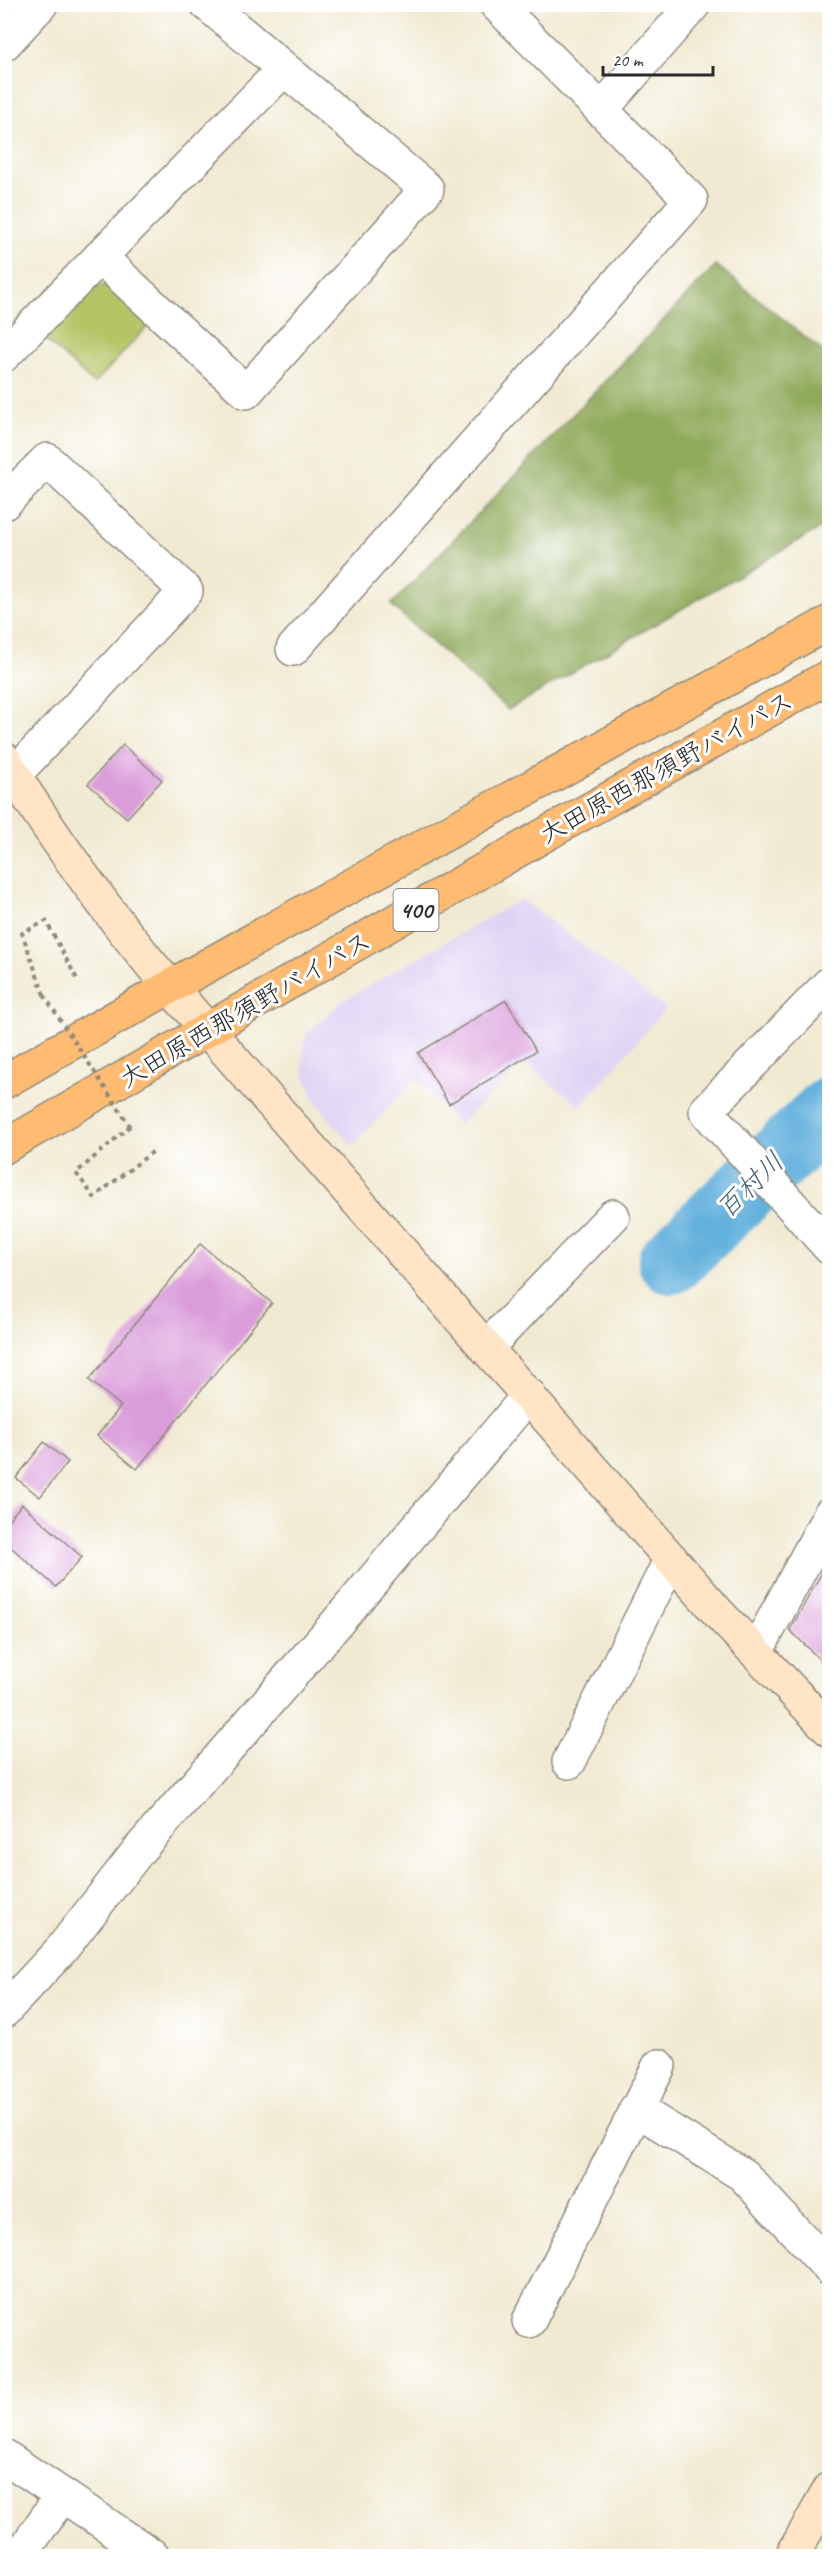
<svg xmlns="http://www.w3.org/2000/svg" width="834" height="2561" font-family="Caveat,'Klee One',sans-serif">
<rect width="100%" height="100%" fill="#fff"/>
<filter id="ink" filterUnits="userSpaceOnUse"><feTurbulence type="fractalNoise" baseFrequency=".0167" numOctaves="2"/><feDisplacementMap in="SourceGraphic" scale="12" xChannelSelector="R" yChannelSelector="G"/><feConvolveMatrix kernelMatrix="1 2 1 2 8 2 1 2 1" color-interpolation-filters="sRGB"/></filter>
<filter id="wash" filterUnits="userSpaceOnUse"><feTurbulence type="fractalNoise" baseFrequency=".008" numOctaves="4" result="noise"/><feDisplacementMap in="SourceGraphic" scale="24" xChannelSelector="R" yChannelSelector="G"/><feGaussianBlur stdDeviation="1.35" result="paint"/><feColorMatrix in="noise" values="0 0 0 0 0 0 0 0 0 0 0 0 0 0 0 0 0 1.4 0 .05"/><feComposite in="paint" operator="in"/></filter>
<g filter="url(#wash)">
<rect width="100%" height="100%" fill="#f1ead2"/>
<!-- built -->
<path fill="#e0d4f4" d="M 521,899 L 666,1008 L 581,1106 L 523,1063 L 459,1125 L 416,1078 L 352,1146 L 313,1098 L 302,1067 L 306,1034 L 342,1001 Z"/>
<!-- green -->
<path fill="#b6c466" stroke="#707848" stroke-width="1.5" d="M 96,285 L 113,286 L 149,325 L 94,384 L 42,336 Z"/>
<!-- forest -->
<path fill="#90aa5b" stroke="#5e6a43" stroke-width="1.5" d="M 716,265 L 829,356 L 829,523 L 508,710 L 391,605 Z"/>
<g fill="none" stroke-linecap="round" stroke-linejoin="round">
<!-- river -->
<path stroke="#64b1dd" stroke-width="66" d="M 671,1261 L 830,1109"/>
</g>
<g id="blocks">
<!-- building -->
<g fill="#da9dda">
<path d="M 123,745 L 162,780 L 127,818 L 88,784 Z"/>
<path d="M 506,1000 L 536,1051 L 449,1104 L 418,1053 Z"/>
<path d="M 200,1244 L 272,1303 L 137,1469 L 97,1436 L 121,1406 L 89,1380 Z"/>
<path d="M 44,1442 L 68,1462 L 40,1497 L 16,1478 Z"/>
<path d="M 22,1504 L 82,1557 L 56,1587 L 4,1541 L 4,1525 Z"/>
<path d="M 830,1558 L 830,1670 L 790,1630 Z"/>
</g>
</g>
</g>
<g filter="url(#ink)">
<use href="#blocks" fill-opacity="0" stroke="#8e8a7e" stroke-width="1.5"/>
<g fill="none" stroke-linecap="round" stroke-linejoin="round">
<defs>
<g id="street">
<path d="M 4,44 L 41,4"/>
<path d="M 601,110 L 694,4"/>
<path d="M 100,257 L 246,392 L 427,189 L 207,4"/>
<path d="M 4,355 L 284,69"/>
<path d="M 4,503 L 47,460 L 186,591 L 14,775"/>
<path d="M 293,649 L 691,200 L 496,4"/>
<path d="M 830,983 L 706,1111 L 830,1248"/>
<path d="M 487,1347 L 613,1216"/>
<path d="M 756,1652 L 830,1514"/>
<path d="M 569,1762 L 671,1559"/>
<path d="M 4,2011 L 61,1950 L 139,1850 L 335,1625 L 529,1395"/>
<path d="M 636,2109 L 743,2175 L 830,2269"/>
<path d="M 529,2321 L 659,2066"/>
<path d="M 4,2456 L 153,2556"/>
<path d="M 20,2556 L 62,2495"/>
</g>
<g id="secondary">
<path d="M 4,759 C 54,839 108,914 169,986 L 720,1615 L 830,1730"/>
<path d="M 792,2556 L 830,2489"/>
</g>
<g id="highway">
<path d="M 4,1082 C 276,923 555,776 830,622"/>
<path d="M 4,1147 L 560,826 L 830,676"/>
</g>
</defs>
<!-- street casing -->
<use href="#street" stroke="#8e8a7e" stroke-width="36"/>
<!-- secondary casing -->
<use href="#secondary" stroke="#8e8a7e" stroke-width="36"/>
<!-- highway casing -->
<use href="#highway" stroke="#8e8a7e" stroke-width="36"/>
<!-- path -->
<g stroke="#8e8a7e" stroke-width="4" stroke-dasharray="4.5 4.5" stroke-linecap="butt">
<path d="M 44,995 L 22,933 L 46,921 L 77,979"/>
<path d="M 130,1126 L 76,1173 L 94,1197 L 155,1150"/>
</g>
<!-- street -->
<use href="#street" stroke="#fff" stroke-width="33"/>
<!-- secondary -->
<use href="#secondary" stroke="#ffe4c6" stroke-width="33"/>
<!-- highway -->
<use href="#highway" stroke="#ffbb71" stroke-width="33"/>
<!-- path-bridge -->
<path stroke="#8e8a7e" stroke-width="4" stroke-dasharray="4.5 4.5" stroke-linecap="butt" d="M 44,995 L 130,1126"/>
</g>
</g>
<g text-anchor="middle" stroke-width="6" stroke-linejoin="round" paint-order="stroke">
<!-- shield labels -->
<rect fill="#fff" stroke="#6b6b6b" stroke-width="1.5" x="393.5" y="889" width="45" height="42" rx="4.5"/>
<g font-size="24" font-weight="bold" fill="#2b2b2b">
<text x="416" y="918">400</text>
</g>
<!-- street labels -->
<g font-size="26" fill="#2b2b2b" stroke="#fff">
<text transform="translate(666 767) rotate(-29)" y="9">大田原西那須野バイパス</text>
<text transform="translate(245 1009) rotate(-30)" y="9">大田原西那須野バイパス</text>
</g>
<!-- water labels -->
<g font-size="27" font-style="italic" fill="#426172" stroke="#fff">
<text transform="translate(750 1185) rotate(-44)" y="9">百村川</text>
</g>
</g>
<!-- margin -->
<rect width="834" height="2561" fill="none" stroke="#fff" stroke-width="24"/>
<!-- scale -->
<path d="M603 66v9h110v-9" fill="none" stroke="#2b2b2b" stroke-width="3"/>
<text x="612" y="66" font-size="18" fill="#2b2b2b" stroke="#ffffff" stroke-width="4.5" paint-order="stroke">20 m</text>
</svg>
